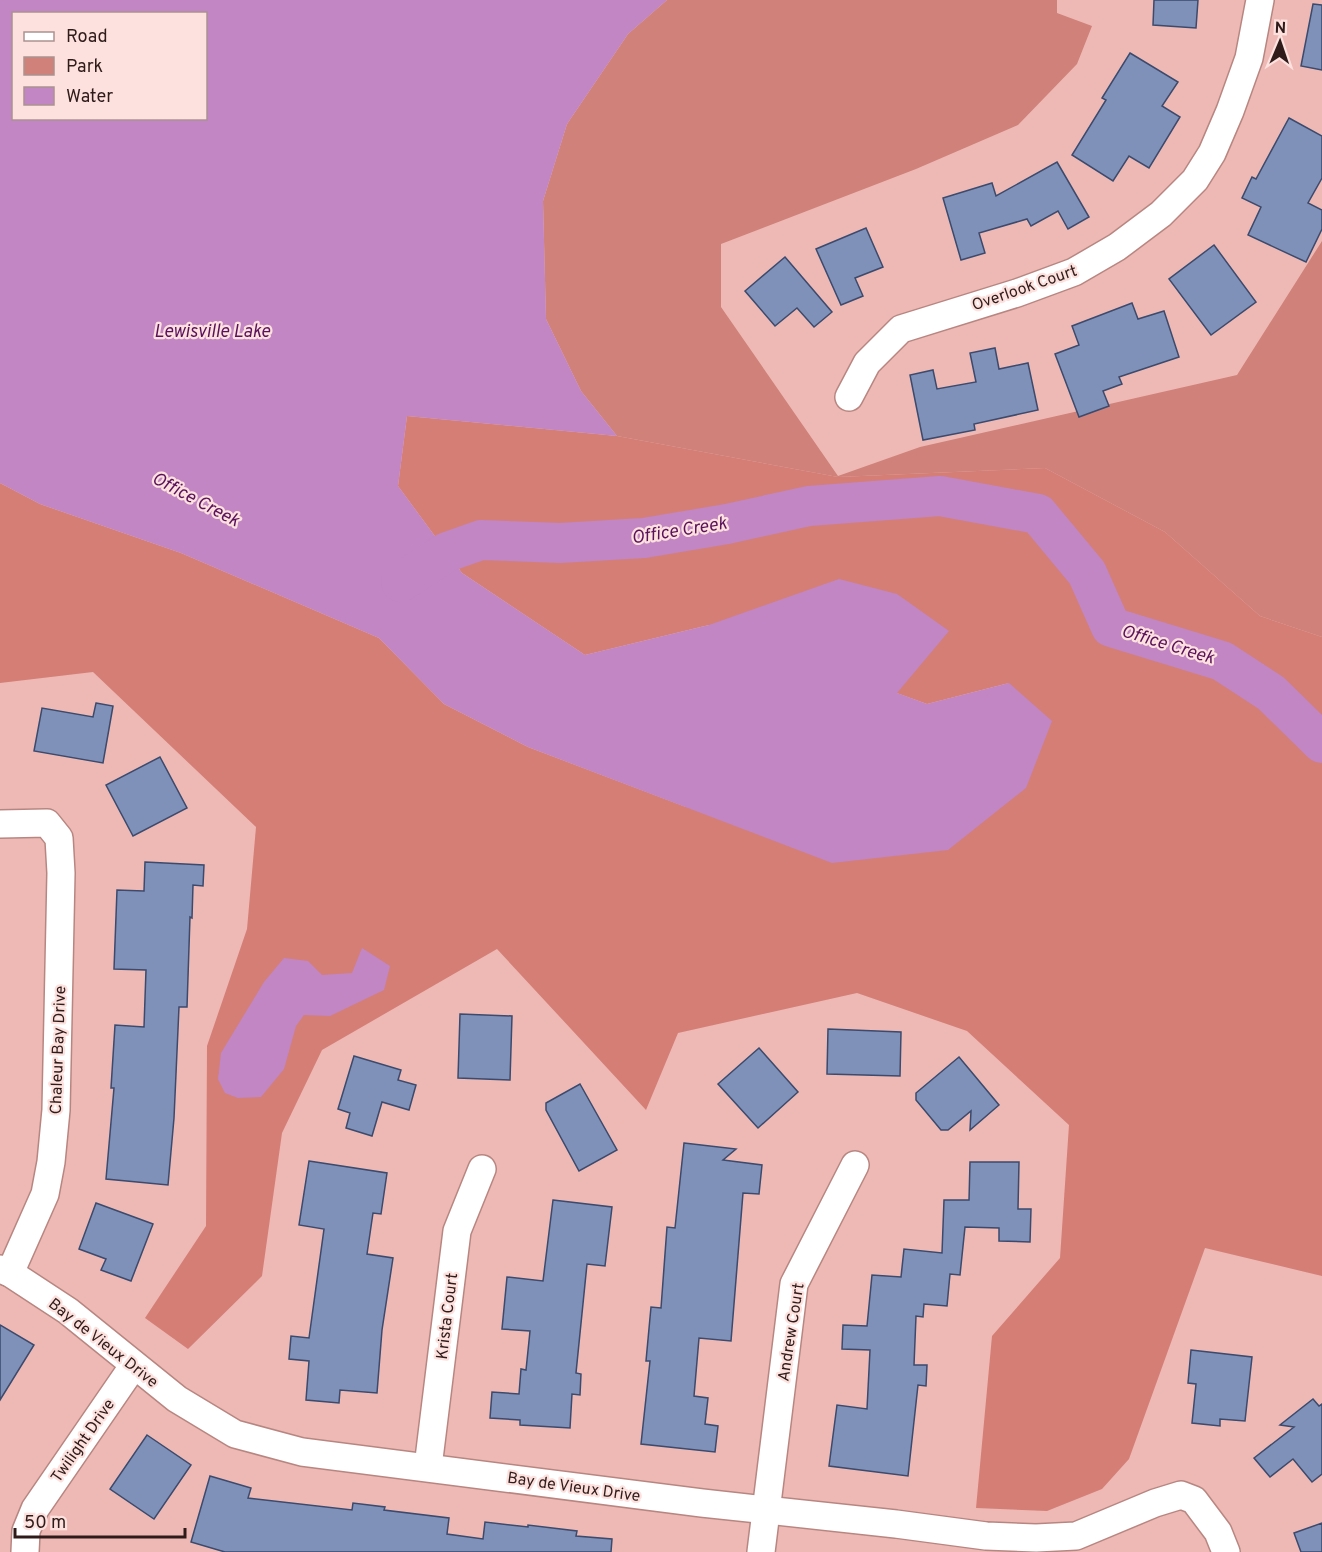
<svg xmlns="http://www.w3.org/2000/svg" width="1322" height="1552" font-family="Overpass,sans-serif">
<rect width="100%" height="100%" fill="#eeb9b4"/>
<!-- green -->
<path fill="#cf817a" d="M 667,0 L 1057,0 L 1057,13 L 1092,26 L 1077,64 L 1018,125 L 916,169 L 721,244 L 721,307 L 838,476 L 920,447 L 1237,375 L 1322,241 L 1322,637 L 1260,616 L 1165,532 L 1045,468 L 838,477 L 617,436 L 581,391 L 546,319 L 543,201 L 567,124 L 628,34 Z"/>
<!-- forest -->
<path fill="#d47e76" d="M 407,416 L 617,436 L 838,477 L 1045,468 L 1165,532 L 1260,616 L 1322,637 L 1322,1276 L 1205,1248 L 1129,1459 L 1102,1489 L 1047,1511 L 976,1508 L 992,1336 L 1060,1258 L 1069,1125 L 967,1031 L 857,993 L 678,1033 L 646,1110 L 497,949 L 322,1050 L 282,1133 L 262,1276 L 188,1349 L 145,1318 L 206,1226 L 207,1046 L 247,929 L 256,827 L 93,672 L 0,683 L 0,483 L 40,504 L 181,553 L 379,638 L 444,704 L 528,747 L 686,807 L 1009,683 L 927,704 L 709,625 L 585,655 L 462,573 L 398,486 Z"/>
<!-- water -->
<g fill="#c186c3" fill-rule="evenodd">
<path d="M 0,0 L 667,0 L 628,34 L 567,124 L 543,201 L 546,319 L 581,391 L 617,436 L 407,416 L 398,486 L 462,573 L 585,655 L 709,625 L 839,579 L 897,594 L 949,631 L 897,693 L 927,704 L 1009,683 L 1052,721 L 1026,788 L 948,850 L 832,863 L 528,747 L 444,704 L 379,638 L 181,553 L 40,504 L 0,483 ZM 14,14 L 206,14 L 206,118 L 14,118 Z"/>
<path d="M 362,948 L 390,966 L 384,990 L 330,1016 L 304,1015 L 296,1026 L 284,1069 L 261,1097 L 238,1098 L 225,1093 L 218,1079 L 221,1053 L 264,982 L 284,958 L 308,961 L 322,975 L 352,973 Z"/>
</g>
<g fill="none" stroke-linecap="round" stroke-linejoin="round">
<!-- river -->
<path stroke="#c186c3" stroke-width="40" d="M 401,582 L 447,552 L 481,540 L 560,543 L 644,538 L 727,524 L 809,506 L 940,496 L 1038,514 L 1087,573 L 1111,627 L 1222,661 L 1271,693 L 1322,743"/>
</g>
<!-- building -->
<g fill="#7f91b8" stroke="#3b4a6d" stroke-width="1.5">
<path d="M 1154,0 L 1198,0 L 1196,28 L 1153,25 Z"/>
<path d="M 1313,4 L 1322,5 L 1322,70 L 1301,66 Z"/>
<path d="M 1130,53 L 1178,82 L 1162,106 L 1180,117 L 1149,168 L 1129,156 L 1113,181 L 1072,155 L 1106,100 L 1102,98 Z"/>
<path d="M 1289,118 L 1322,136 L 1322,178 L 1308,203 L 1322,210 L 1322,229 L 1306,262 L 1248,235 L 1261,207 L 1242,198 L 1252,177 L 1256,179 Z"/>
<path d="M 1057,162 L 1089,217 L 1068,229 L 1058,211 L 1031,226 L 1027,219 L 979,233 L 985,253 L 961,260 L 943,198 L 992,183 L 996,196 Z"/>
<path d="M 866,228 L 883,267 L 855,278 L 863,296 L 841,305 L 816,249 Z"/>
<path d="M 1214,245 L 1256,302 L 1211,335 L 1169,279 Z"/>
<path d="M 785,257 L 832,312 L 814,327 L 797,308 L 775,326 L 745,291 Z"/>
<path d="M 1132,303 L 1138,319 L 1164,311 L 1179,357 L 1119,377 L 1122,384 L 1103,391 L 1109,406 L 1079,417 L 1055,354 L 1079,345 L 1072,326 Z"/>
<path d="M 995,348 L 999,369 L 1028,363 L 1038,410 L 974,424 L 975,430 L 923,440 L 910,375 L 933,370 L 937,389 L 976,382 L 970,353 Z"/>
<path d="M 96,703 L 113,706 L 103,763 L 34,751 L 42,708 L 93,717 Z"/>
<path d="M 160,757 L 187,808 L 133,836 L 106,785 Z"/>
<path d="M 145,862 L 204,865 L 203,886 L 193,885 L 192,918 L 190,917 L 187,1007 L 179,1007 L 174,1118 L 168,1185 L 106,1179 L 114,1088 L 111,1088 L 115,1025 L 144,1027 L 146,970 L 114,969 L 117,890 L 144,891 Z"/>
<path d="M 460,1014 L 512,1016 L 510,1080 L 458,1078 Z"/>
<path d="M 828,1029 L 901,1032 L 900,1076 L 827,1074 Z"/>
<path d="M 759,1048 L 798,1092 L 758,1128 L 718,1084 Z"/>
<path d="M 354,1056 L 401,1070 L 398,1080 L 416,1085 L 409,1110 L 382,1102 L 372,1136 L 346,1128 L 350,1113 L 338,1109 Z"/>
<path d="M 959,1057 L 999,1105 L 970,1130 L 971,1111 L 948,1130 L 941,1130 L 916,1100 L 916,1093 Z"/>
<path d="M 580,1084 L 617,1150 L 579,1171 L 546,1110 L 546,1103 Z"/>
<path d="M 684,1143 L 736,1149 L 723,1160 L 762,1165 L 759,1194 L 743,1193 L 731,1341 L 699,1338 L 694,1396 L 708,1398 L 705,1424 L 718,1426 L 715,1452 L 641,1444 L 650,1361 L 646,1361 L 651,1307 L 661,1308 L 667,1227 L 675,1228 Z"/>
<path d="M 309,1161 L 387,1173 L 381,1214 L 373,1213 L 367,1254 L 393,1258 L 382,1330 L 377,1393 L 340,1390 L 339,1403 L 306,1400 L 309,1361 L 289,1359 L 291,1336 L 309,1338 L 324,1229 L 299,1225 Z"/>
<path d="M 970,1162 L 1019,1162 L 1018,1209 L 1031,1209 L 1030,1242 L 999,1241 L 999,1228 L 965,1227 L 960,1275 L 950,1274 L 947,1306 L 924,1304 L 923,1317 L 916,1316 L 914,1365 L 927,1365 L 926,1386 L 918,1385 L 908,1476 L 829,1466 L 837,1405 L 867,1409 L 870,1350 L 842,1349 L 843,1325 L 867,1326 L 872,1275 L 901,1277 L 904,1249 L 942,1253 L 944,1200 L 969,1200 Z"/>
<path d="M 553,1200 L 612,1207 L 605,1266 L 587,1264 L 576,1373 L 581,1374 L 580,1395 L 572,1394 L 570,1428 L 520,1425 L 520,1420 L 490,1418 L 492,1392 L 519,1394 L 521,1369 L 526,1370 L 530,1331 L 502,1329 L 507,1277 L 543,1281 Z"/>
<path d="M 96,1203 L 153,1224 L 131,1281 L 101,1270 L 106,1259 L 79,1249 Z"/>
<path d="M 0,1325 L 34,1345 L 0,1400 Z"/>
<path d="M 1191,1350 L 1252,1357 L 1245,1421 L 1220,1419 L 1220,1426 L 1192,1423 L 1196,1384 L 1188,1383 Z"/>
<path d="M 1313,1399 L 1319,1406 L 1322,1404 L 1322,1474 L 1312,1482 L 1293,1459 L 1270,1477 L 1254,1458 L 1294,1427 L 1280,1425 Z"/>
<path d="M 147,1435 L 191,1465 L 154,1519 L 110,1489 Z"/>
<path d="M 210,1476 L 251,1488 L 248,1498 L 352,1510 L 353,1503 L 385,1507 L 384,1510 L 449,1518 L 447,1534 L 483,1539 L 485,1522 L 528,1527 L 528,1525 L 577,1531 L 576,1536 L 612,1539 L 611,1552 L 225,1552 L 191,1542 Z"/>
<path d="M 1322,1523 L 1322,1552 L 1301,1552 L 1294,1533 Z"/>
</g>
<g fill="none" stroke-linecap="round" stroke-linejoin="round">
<defs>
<g id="minor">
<path d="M 849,397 L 867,363 L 901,329 L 1017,293 L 1074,272 L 1117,247 L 1161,214 L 1195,180 L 1212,153 L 1230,111 L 1249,58 L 1260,0"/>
<path d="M 0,824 L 47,823 L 59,838 L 61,873 L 56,1110 L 51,1162 L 45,1194 L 10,1273"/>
<path d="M 0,1269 L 10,1273 L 68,1311 L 177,1399 L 235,1434 L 302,1452 L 702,1503 L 896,1524 L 986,1536 L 1036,1538 L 1076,1536 L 1155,1503 L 1181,1495 L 1194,1500 L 1218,1532 L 1226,1552"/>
<path d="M 428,1467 L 457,1231 L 482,1169"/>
<path d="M 25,1552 L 26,1531 L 35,1509 L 134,1365"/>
<path d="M 761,1552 L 794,1284 L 855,1165"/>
</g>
</defs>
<!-- minor casing -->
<use href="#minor" stroke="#b88681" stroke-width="30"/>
<!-- minor -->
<use href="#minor" stroke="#fff" stroke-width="27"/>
</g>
<g text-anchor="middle" stroke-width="4.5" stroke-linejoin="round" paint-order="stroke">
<!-- street labels -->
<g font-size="16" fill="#2f1c1a" stroke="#fde1de">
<text transform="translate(1024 287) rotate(-19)" y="6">Overlook Court</text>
<text transform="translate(57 1050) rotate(-88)" y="6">Chaleur Bay Drive</text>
<text transform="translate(446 1316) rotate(-83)" y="6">Krista Court</text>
<text transform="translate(790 1332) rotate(-81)" y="6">Andrew Court</text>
<text transform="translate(104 1342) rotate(38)" y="6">Bay de Vieux Drive</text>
<text transform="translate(82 1440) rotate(-55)" y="6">Twilight Drive</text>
<text transform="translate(574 1486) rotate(8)" y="6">Bay de Vieux Drive</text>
</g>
<!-- water labels -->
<g font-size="18" font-style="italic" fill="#59105d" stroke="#fde1de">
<text x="212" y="337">Lewisville Lake</text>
<text transform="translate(196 499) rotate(28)" y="6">Office Creek</text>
<text transform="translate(679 530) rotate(-9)" y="6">Office Creek</text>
<text transform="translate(1168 644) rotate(17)" y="6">Office Creek</text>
</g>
</g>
<!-- legend -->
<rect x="12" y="12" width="195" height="108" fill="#fde1de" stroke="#ab9290" stroke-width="1.5"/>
<rect x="24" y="32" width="30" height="9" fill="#ffffff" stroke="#ab9290" stroke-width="1.5"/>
<text x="66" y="42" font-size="18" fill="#2f1c1a">Road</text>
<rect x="24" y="57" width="30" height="18" fill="#cf817a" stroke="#ab9290" stroke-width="1.5"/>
<text x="66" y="72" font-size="18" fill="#2f1c1a">Park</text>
<rect x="24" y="87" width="30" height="18" fill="#c186c3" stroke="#ab9290" stroke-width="1.5"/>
<text x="66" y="102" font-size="18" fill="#2f1c1a">Water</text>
<!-- north arrow -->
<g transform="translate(1280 42) rotate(2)" stroke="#fde1de" stroke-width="4.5" paint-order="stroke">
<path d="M0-4.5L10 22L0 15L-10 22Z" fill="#2f1c1a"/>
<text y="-9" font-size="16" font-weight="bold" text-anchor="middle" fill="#2f1c1a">N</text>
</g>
<!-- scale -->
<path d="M15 1528v9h170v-9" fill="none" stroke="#2f1c1a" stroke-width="3"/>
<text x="24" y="1528" font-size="18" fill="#2f1c1a" stroke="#fde1de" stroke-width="4.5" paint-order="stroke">50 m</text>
</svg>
